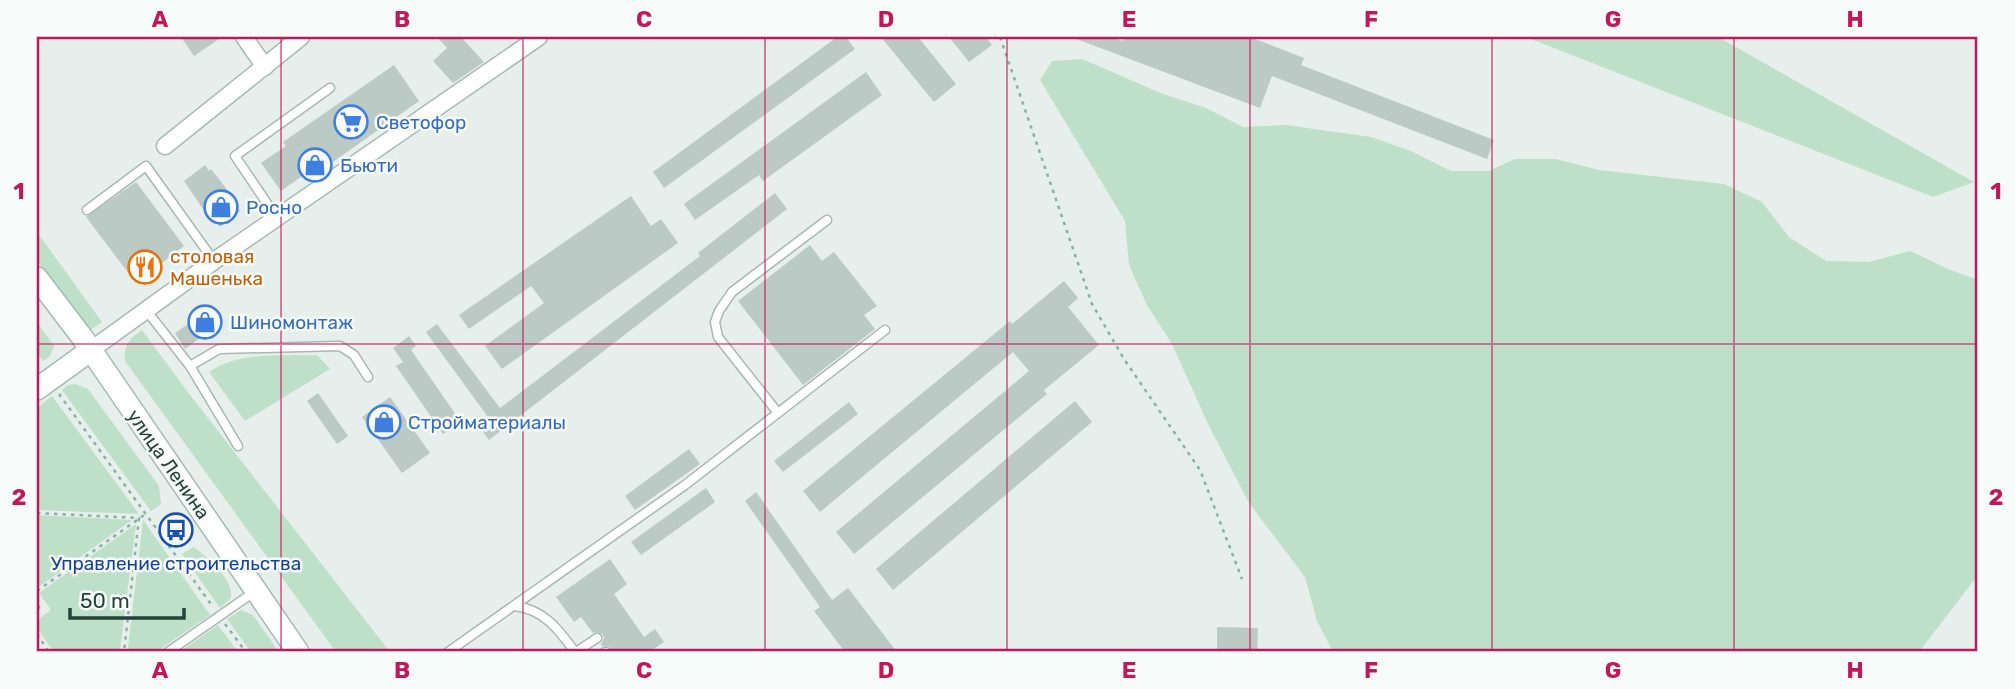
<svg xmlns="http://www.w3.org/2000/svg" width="2015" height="689" font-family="Rubik,sans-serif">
<rect width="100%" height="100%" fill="#e6efeb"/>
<!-- green -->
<g fill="#bfe0c8">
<path d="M 1526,37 L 1718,37 L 1974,182 L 1933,197 Z"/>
<path d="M 1082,59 L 1163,94 L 1206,108 L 1243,127 L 1286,125 L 1371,137 L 1411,151 L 1451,171 L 1489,171 L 1515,159 L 1556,159 L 1599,170 L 1724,184 L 1762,202 L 1789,237 L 1826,261 L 1869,262 L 1910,251 L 1948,269 L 1978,280 L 1978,575 L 1919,652 L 1333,652 L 1317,621 L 1305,577 L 1249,503 L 1209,426 L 1172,344 L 1147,305 L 1129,265 L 1125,221 L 1040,80 L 1052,61 Z"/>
<path d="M 37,232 L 102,322 L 92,329 L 85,328 L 37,261 Z"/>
<path d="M 37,322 L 54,346 L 50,356 L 43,361 L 37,353 Z"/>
<path d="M 142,330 L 187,391 L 390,652 L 336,652 L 125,361 C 123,345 130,338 142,330 Z"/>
<path d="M 317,355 L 330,369 L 245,421 L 209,372 C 238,351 282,356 317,355 Z"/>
<path d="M 75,384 L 88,389 L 159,486 L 161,504 L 151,511 L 62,390 L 68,385 Z"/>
<path d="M 52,396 L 139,514 L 37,510 L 37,408 Z"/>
<path d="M 37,515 L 132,520 L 37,588 Z"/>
<path d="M 143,520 L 210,615 L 156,652 L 136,652 L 128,648 Z"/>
<path d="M 136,524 L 120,650 L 118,652 L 54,652 L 37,628 L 37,620 L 51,610 L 39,593 Z"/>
<path d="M 193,547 C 207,556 234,580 231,598 L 220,608 L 182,554 Z"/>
<path d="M 241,610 L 253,615 L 279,652 L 251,652 L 227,619 Z"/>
<path d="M 218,625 L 238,652 L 181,651 Z"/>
</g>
<!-- building -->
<g fill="#bbcac4">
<path d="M 181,37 L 222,37 L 194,56 Z"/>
<path d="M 437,37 L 461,37 L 484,62 L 453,83 L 433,61 L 447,48 Z"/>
<path d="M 837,37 L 846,37 L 855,49 L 664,188 L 653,172 Z"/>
<path d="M 881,37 L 918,37 L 956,84 L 934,102 Z"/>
<path d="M 949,37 L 986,37 L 992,45 L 969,62 Z"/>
<path d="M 1071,37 L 1111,37 L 1123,41 L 1124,37 L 1250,37 L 1304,58 L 1301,65 L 1494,140 L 1487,159 L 1272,76 L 1260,108 Z"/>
<path d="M 394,65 L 419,101 L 309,179 L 305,174 L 281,191 L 261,163 L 286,146 L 283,142 Z"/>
<path d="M 866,72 L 882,95 L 763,181 L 759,175 L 695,220 L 684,204 Z"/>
<path d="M 205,165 L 209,171 L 211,169 L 229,192 L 239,205 L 236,206 L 240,211 L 220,227 L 207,210 L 205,212 L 184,181 Z"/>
<path d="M 136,182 L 184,246 L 136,283 L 86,217 Z"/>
<path d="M 775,193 L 787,209 L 489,440 L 478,425 L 488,417 L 426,332 L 437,324 L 500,408 L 700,256 L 698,253 Z"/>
<path d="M 631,196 L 651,226 L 661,219 L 678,243 L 502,369 L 485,346 L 544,303 L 531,286 L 469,329 L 459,315 Z"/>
<path d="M 810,245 L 822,261 L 834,252 L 877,306 L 864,315 L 875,329 L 803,385 L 738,301 Z"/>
<path d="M 1064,281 L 1078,298 L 1068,307 L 1099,345 L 1044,390 L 1047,394 L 854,554 L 836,532 L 1029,371 L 1013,352 L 820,512 L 803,491 L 1010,321 L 1012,324 Z"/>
<path d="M 208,310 L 218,325 L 185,349 L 175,333 Z"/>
<path d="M 409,336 L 416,346 L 411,350 L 461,422 L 443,434 L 396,366 L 403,362 L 393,348 Z"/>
<path d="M 318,393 L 348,436 L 337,444 L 307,401 Z"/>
<path d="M 390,397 L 430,453 L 402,473 L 362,417 Z"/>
<path d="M 1075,401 L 1092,422 L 893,590 L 876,569 Z"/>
<path d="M 849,402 L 858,414 L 783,472 L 774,461 Z"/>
<path d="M 689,449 L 700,464 L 635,510 L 625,496 Z"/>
<path d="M 706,488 L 715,502 L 641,555 L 631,542 Z"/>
<path d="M 756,492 L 832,600 L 848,588 L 897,652 L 845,652 L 814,611 L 820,607 L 745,501 Z"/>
<path d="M 610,559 L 627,584 L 614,594 L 644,637 L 655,629 L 664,642 L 649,652 L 612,652 L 610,647 L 602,646 L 601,644 L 604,638 L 602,634 L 597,632 L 593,633 L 581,617 L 574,622 L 556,597 Z"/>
<path d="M 1217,627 L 1258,628 L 1257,652 L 1217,652 Z"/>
</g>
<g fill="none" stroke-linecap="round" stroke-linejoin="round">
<defs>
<g id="service">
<path d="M 87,210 L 146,166 L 214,261"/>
<path d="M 277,218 L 235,156 L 330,88"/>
<path d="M 146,310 L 190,366 L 238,446"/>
<path d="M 190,366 L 219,349 L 340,346 L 354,355 L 368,377"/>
<path d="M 778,413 L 718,337 L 715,322 L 719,311 L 732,292 L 827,220"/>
<path d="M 514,606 C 544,609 559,630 575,652"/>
<path d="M 168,652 L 254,592"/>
<path d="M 448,652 L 685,485 L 885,330"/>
<path d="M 576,652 L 597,638"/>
<path d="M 605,652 L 606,652"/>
</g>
<g id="minor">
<path d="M 244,37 L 265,67"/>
<path d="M 165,146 L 301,37"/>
<path d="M 91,350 L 214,261 L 539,37"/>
</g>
<g id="secondary">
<path d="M 37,278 L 82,337 L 298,652"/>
<path d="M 37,389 L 91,350"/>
</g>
</defs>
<!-- service casing -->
<use href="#service" stroke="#a8b8b2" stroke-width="11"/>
<!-- minor casing -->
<use href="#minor" stroke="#a8b8b2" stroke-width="19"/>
<!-- secondary casing -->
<use href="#secondary" stroke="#a4bbb3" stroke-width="24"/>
<!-- path -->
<g stroke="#86b3a5" stroke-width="2.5" stroke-dasharray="3.5 5" stroke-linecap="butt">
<path d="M 1000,37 L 1092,304 L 1124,359 L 1200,470 L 1242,579"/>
<path d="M 59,394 L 213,607"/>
<path d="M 37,513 L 139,518 L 124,652"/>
<path d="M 37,591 L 147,513"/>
<path d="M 37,598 L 40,603 L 37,614"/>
<path d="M 225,624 L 246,652"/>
<path d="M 37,634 L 49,652"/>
</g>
<!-- service -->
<use href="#service" stroke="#fff" stroke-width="8"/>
<!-- minor -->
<use href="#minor" stroke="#fff" stroke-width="16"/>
<!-- secondary -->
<use href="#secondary" stroke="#fff" stroke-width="21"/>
</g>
<!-- grid -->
<path fill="none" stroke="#c2185b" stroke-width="2" stroke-opacity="0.55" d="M 281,37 L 281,652M 523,37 L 523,652M 765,37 L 765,652M 1007,37 L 1007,652M 1250,37 L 1250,652M 1492,37 L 1492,652M 1734,37 L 1734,652M 37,344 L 1978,344"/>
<!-- icons -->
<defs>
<symbol id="supermarket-ring" viewBox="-11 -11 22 22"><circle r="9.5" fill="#f7fbf9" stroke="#3f7fe0" stroke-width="1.5"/><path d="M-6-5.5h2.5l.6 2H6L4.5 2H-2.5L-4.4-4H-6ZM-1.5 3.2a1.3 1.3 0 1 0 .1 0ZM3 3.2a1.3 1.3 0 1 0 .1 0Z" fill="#3f7fe0"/></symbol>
<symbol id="shop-ring" viewBox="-11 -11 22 22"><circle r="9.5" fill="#f7fbf9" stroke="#3f7fe0" stroke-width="1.5"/><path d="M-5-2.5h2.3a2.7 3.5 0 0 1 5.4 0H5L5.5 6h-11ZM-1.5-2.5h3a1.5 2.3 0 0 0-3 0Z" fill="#3f7fe0"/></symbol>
<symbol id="restaurant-ring" viewBox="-11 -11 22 22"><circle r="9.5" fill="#f7fbf9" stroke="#e8710a" stroke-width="1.5"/><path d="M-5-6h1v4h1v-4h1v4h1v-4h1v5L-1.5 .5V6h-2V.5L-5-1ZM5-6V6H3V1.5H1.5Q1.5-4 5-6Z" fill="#e8710a"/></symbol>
<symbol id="bus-ring" viewBox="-11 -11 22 22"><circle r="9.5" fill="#f7fbf9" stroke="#1a4fb4" stroke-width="1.5"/><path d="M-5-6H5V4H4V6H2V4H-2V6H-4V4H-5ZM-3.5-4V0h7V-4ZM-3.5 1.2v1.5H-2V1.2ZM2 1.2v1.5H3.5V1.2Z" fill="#1a4fb4"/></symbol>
</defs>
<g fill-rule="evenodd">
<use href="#supermarket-ring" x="332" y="103" width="38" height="38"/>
<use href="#shop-ring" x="296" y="146" width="38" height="38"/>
<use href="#shop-ring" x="202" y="188" width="38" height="38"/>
<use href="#restaurant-ring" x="126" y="248" width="38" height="38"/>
<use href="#shop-ring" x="186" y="303" width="38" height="38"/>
<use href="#shop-ring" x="365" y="403" width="38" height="38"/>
<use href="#bus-ring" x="157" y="511" width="38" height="38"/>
</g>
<g text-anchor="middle" stroke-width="5" stroke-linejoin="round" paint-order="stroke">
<!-- shop labels -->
<g font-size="19" fill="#366cbe" stroke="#f7fbf9" text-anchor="start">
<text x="376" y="129">Светофор</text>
<text x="340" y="172">Бьюти</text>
<text x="246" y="214">Росно</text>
<text x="230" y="329">Шиномонтаж</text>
<text x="408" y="429">Стройматериалы</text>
</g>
<!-- food labels -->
<g font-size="19" fill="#c56008" stroke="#f7fbf9" text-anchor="start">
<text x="170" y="263">cтоловая<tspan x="170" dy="22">Машенька</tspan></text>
</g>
<!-- street labels -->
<g font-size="19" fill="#24423a" stroke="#f7fbf9">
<text transform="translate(169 464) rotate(55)" y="7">улица Ленина</text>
</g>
<!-- transit labels -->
<g font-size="19" fill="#164399" stroke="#f7fbf9">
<text x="176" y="570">Управление строительства</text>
</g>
</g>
<!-- border -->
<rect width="2015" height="689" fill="none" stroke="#f7fbf9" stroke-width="77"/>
<!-- scale -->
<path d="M70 608v10h114v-10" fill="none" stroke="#24423a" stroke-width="3.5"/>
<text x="80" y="608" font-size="21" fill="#24423a" stroke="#f7fbf9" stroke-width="5" paint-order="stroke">50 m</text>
<rect x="38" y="38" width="1938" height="612" fill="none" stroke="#c2185b" stroke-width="2.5"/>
<g font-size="23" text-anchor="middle" font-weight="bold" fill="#c2185b">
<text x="160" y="27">A</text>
<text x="402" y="27">B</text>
<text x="644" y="27">C</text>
<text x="886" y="27">D</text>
<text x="1129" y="27">E</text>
<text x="1371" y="27">F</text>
<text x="1613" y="27">G</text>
<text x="1855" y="27">H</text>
<text x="19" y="199">1</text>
<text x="1996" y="199">1</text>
<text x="19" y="505">2</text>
<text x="1996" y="505">2</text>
<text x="160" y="678">A</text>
<text x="402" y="678">B</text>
<text x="644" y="678">C</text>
<text x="886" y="678">D</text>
<text x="1129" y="678">E</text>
<text x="1371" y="678">F</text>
<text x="1613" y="678">G</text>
<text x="1855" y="678">H</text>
</g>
</svg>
